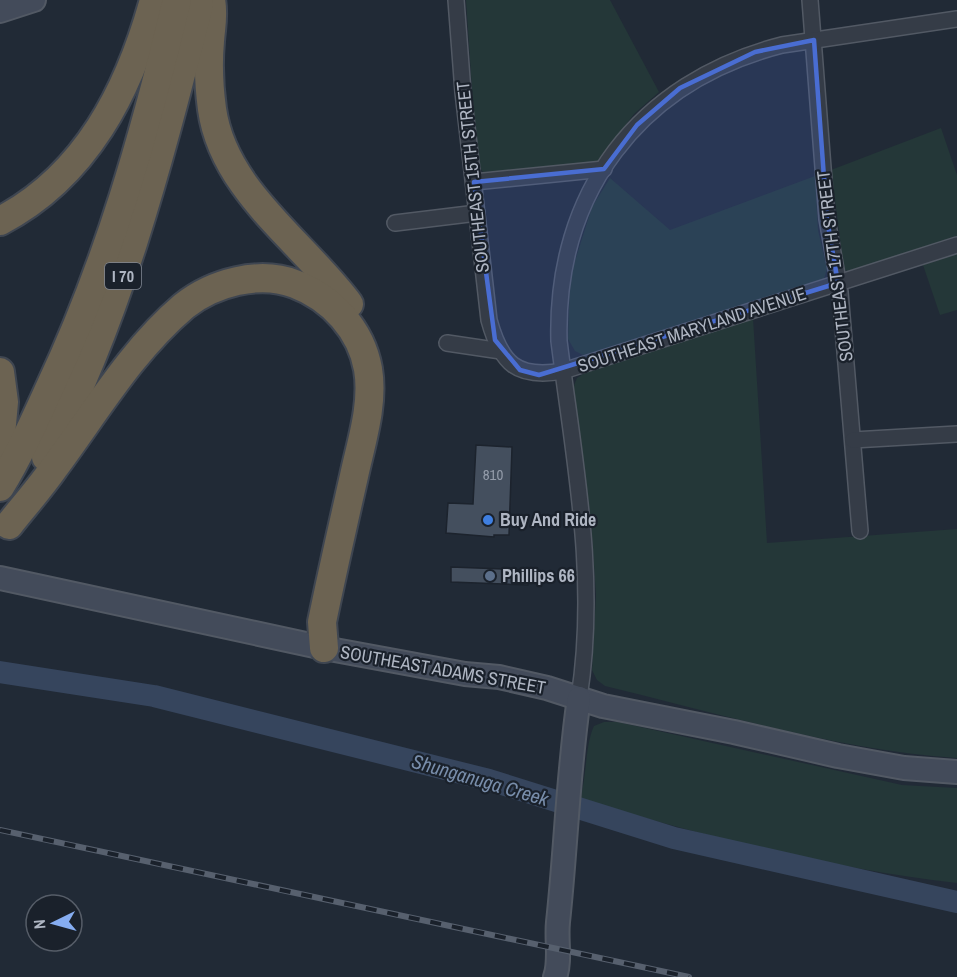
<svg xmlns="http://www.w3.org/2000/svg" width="957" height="977" font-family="'Archivo Narrow',sans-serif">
<rect width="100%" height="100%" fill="#212a36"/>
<!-- green -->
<g fill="#243738">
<path d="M 466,0 L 610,0 L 659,92 L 634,114 L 595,165 L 483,172 L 477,164 Z"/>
<path d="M 941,128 L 957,175 L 957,239 L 850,273 L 844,269 L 831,170 Z"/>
<path d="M 815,176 L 818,230 L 827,269 L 824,279 L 816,290 L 583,355 L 575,351 L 568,339 L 570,277 L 592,207 L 610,178 L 670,230 Z"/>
<path d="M 957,254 L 957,310 L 940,315 L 923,265 Z"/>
<path d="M 753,318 L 767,543 L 957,529 L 957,758 C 838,750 721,714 605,686 L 597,680 L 592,670 L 596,595 L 591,520 L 573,388 L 577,378 L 588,371 Z"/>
<path d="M 604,722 L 618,722 L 902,785 L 957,788 L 957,883 C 829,868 703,836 580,799 C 587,776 585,745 594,726 Z"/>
</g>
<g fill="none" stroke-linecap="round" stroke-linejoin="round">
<!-- river -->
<path stroke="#36455d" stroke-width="22" d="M 0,672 L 154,696 L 489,780 L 674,838 L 957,902"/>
</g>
<!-- building -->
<g fill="#444f5e" stroke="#1c232d" stroke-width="1.5">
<path d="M 476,445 L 512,447 L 509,535 L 494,535 L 494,537 L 446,533 L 448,503 L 473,504 Z"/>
<path d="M 451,567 L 529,570 L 528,585 L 451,582 Z"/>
</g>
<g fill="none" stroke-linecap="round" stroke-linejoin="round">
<defs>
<g id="street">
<path d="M 456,0 L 463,92 L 489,320 C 501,364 517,379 563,371 L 957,245"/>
<path d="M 810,0 L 827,219 L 840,292 L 860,531"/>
<path d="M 474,182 L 604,169"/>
<path d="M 395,223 L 477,213"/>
<path d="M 447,343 L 501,351"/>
<path d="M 853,440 L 957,434"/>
<path d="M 579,698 C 598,577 574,461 559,341 C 555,193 638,82 782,45 L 957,19"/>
</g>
<g id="secondary">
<path d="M 0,11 L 34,0"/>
<path d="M 0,578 L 324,648 L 465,674 L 499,677 L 547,688 L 603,706 L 734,732 L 838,756 L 904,768 L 957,772"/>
<path d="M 555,977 C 561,961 556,940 558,922 C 566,848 568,773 579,698"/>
</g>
<g id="highway">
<path d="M 211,0 C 214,15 211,26 210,41 C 208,63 209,87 212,109 C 223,190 303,242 349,304"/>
<path d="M 0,221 C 86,176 129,91 154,0"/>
<path d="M 0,372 L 4,402 L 0,446"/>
<path d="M 46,457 C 120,315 159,160 199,5"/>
<path d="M 0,487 C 19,456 34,422 49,389 C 109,262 144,136 177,0"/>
<path d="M 9,525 C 24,506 40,488 54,468 C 95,413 131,351 184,306 C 213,283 259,270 295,284 C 332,298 361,330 368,369 C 374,404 361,443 354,476 C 343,525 332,573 322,622 L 324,648"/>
</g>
</defs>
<!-- street casing -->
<use href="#street" stroke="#525964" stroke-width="18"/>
<!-- secondary casing -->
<use href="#secondary" stroke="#525964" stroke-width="26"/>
<!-- highway casing -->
<use href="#highway" stroke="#3f4651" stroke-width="32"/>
<!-- street -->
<use href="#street" stroke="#353c47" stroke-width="15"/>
<!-- secondary -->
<use href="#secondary" stroke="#434b5a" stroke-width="22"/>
<!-- highway -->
<use href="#highway" stroke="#6c6352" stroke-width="28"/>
<defs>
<path id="rail" d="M 0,830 L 689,977"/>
</defs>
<!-- rail casing -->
<use href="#rail" stroke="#57606e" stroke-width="6"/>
<!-- rail -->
<use href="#rail" stroke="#1a212b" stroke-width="4" stroke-dasharray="11" stroke-linecap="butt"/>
</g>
<!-- marked area -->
<path fill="#496dd2" fill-opacity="0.2" stroke="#496dd2" stroke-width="4.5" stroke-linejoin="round" d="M 814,40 L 827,219 L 838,283 L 539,375 L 520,370 L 495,340 L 474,182 L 604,169 L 637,125 L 680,88 L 755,52 Z"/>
<!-- markers -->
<circle fill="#3f7fe0" stroke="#1a212b" stroke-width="2" cx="488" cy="520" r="6"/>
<circle fill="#5c6f8a" stroke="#1a212b" stroke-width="2" cx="490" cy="576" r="6"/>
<g text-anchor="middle" stroke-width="4.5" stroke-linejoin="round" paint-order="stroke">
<!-- number labels -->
<g font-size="15" fill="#949caa">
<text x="493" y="480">810</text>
</g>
<!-- shield labels -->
<rect fill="#1a212b" stroke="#828995" stroke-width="1.5" x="105" y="263" width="36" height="26" rx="4.5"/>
<g font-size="16" font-weight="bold" fill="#afb6c3">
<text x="123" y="282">I 70</text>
</g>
<!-- street labels -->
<g font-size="18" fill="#afb6c3" stroke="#1a212b">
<text transform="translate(473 177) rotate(-96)" y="6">SOUTHEAST 15TH STREET</text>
<text transform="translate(835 266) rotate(-97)" y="6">SOUTHEAST 17TH STREET</text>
<text transform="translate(692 330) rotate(-18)" y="6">SOUTHEAST MARYLAND AVENUE</text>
<text transform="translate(443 670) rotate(10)" y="6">SOUTHEAST ADAMS STREET</text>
</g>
<!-- poi labels -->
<g font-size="18" font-weight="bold" fill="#afb6c3" stroke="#1a212b" text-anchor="start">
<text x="500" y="526">Buy And Ride</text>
<text x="502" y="582">Phillips 66</text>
</g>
<!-- water labels -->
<g font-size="20" font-style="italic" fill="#788daa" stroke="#1a212b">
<text transform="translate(480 780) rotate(16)" y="7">Shunganuga Creek</text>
</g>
</g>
<!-- north arrow -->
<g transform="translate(54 923) rotate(265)"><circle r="28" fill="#1a212b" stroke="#565d68" stroke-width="1.5"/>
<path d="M0-4.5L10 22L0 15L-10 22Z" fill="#86adf1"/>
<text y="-9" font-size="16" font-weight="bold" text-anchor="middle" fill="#afb6c3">N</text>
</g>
</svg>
